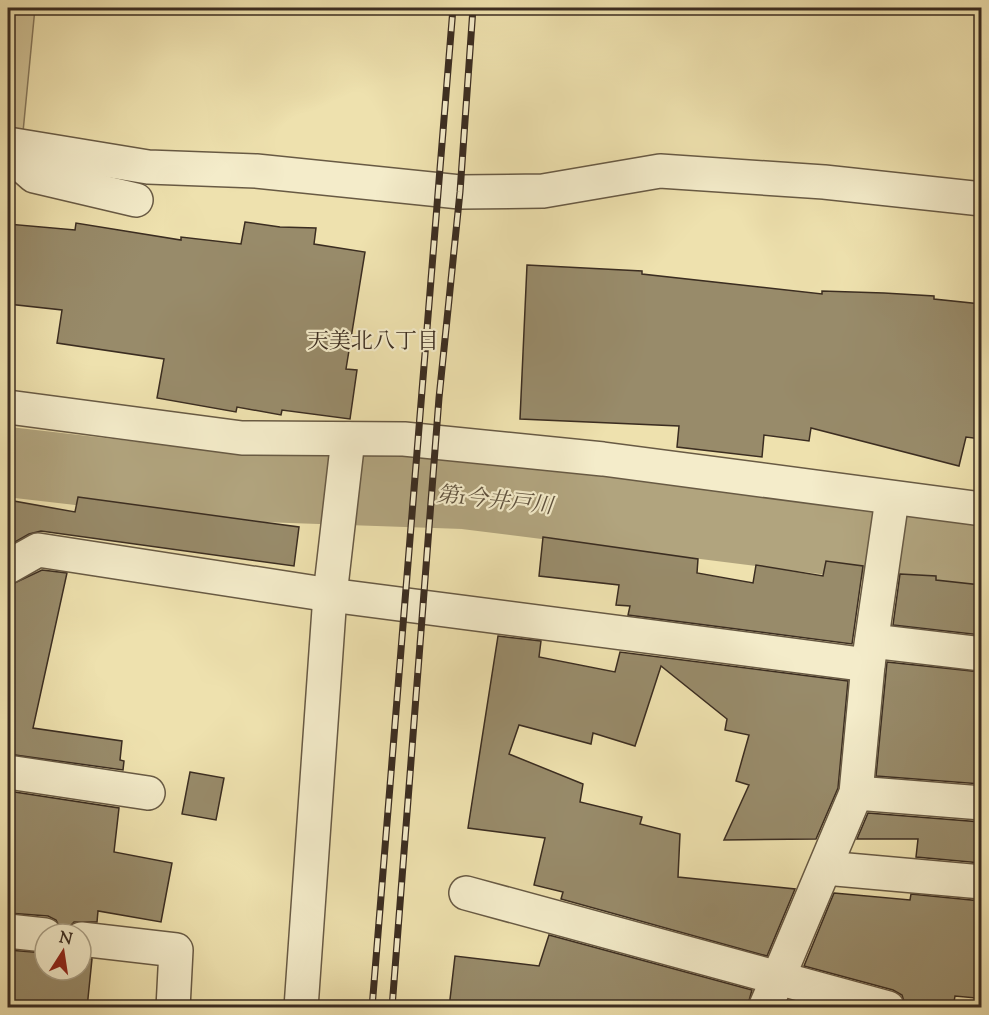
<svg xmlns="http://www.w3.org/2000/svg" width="989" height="1015" font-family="'Sorts Mill Goudy','Noto Serif JP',serif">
<rect width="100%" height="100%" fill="#eee1ae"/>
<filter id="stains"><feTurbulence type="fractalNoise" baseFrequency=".00333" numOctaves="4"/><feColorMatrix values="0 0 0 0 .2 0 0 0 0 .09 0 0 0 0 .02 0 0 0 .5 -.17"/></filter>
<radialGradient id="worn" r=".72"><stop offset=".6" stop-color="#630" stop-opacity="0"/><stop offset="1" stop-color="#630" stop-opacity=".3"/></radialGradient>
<!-- green -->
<path fill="#d0c296" stroke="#86785c" stroke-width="1.5" d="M 8,8 L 35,8 L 23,132 L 8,130 Z"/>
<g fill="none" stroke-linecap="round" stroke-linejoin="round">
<!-- river -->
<path stroke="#b1a47e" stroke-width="70" d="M 8,462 L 207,485 L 464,494 L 982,559"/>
</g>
<!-- building -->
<g fill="#988b6a" stroke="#3b2d21" stroke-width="1.5">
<path d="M 245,222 L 280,227 L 316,228 L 314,244 L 365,252 L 346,369 L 357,370 L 350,419 L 282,410 L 281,415 L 237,407 L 236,412 L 157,398 L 164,359 L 57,343 L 62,310 L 8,304 L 8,224 L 75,230 L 76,223 L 181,240 L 181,237 L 241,244 Z"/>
<path d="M 527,265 L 642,271 L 642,274 L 822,294 L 822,291 L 884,293 L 934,296 L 934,299 L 981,304 L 981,439 L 966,437 L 959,466 L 811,428 L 809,441 L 764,435 L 762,457 L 677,447 L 679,426 L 520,419 Z"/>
<path d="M 78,497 L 299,527 L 294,566 L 41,531 L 29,534 L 8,546 L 8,500 L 75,512 Z"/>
<path d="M 543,537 L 698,559 L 697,573 L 753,583 L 756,565 L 823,576 L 826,561 L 863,566 L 852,644 L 628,615 L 630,606 L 616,605 L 619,585 L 539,576 Z"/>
<path d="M 42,570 L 67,573 L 33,728 L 122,741 L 120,760 L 124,761 L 123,770 L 8,754 L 8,586 Z"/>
<path d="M 900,574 L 936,576 L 936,580 L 981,585 L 981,635 L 893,625 Z"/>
<path d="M 498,636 L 541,641 L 539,657 L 615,672 L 620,652 L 848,681 L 838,788 L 816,839 L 724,840 L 749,785 L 736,781 L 749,735 L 725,730 L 727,719 L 661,666 L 635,746 L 593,733 L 591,744 L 519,725 L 509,754 L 583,784 L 580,802 L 642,817 L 640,824 L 680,834 L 678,877 L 795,889 L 767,956 L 561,899 L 563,892 L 534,885 L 545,838 L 468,828 Z"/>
<path d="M 887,662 L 981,672 L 981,784 L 876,776 Z"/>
<path d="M 190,772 L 224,778 L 216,820 L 182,814 Z"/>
<path d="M 8,791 L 119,808 L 114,852 L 172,863 L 161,922 L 98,911 L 97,922 L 74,922 L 63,934 L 56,920 L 48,916 L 8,913 Z"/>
<path d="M 868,813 L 981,822 L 981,863 L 916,857 L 918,839 L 857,839 Z"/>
<path d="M 834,893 L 910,900 L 911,894 L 981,901 L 981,950 L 976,998 L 955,996 L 953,1008 L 906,1008 L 902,995 L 893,990 L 804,966 Z"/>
<path d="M 549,935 L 752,990 L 747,1008 L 449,1008 L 455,956 L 539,966 Z"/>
<path d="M 8,950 L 45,953 L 45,970 L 81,970 L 81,958 L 92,959 L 87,1008 L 8,1008 Z"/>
</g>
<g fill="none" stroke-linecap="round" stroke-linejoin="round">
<defs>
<g id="minor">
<path d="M 8,144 L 148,167 L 256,171 L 460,192 L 543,191 L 660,171 L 824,182 L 982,199"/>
<path d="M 8,153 L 34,176 L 136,200"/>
<path d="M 8,407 L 242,438 L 404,439 L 603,459 L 982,509"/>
<path d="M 8,567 L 38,550 L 330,595 L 868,665"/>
<path d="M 872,641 L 982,654"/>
<path d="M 8,772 L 148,793"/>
<path d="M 856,793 L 982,803"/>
<path d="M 825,868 L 982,882"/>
<path d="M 466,893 L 778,978 L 765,1008"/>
<path d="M 8,931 L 45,935"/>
<path d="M 81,939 L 176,950 L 173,1008"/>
<path d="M 301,1008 L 330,595 L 348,439"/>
<path d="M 888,1008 L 778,978 L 856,793 L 868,665 L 892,499"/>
</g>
</defs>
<!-- minor casing -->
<use href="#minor" stroke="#685a44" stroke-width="36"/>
<!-- minor -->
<use href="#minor" stroke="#f4ecca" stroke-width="33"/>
<defs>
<g id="rail">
<path d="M 372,1008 L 453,8"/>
<path d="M 392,1008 L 439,398 L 460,192 L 473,8"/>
</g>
</defs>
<!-- rail casing -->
<use href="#rail" stroke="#3b2d21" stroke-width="7"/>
<!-- rail -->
<use href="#rail" stroke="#f4ecca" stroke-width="4.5" stroke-dasharray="14" stroke-linecap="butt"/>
</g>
<g text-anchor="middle" stroke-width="4.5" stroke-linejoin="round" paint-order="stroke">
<!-- neighbourhood labels -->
<g font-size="22" fill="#3b2d21" stroke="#f4ecca">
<text x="373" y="348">天美北八丁目</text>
</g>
<!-- water labels -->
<g font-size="22" font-style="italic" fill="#5e513d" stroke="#f4ecca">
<text transform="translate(495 499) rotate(6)" y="8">第1今井戸川</text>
</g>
</g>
<!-- margin -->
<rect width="989" height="1015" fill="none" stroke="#eee1ae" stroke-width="30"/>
<rect x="9" y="9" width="971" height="997" fill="none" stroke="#3b2d21" stroke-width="3"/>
<rect x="15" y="15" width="959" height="985" fill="none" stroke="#3b2d21" stroke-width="1.5"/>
<!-- north arrow -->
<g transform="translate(63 952) rotate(12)"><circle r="28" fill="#f4ecca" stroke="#aaa086" stroke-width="1.5"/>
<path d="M0-4.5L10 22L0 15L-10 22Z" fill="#8f2418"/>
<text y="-9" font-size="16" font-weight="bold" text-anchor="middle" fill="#3b2d21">N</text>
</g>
<rect width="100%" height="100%" filter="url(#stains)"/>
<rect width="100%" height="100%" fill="url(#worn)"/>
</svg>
